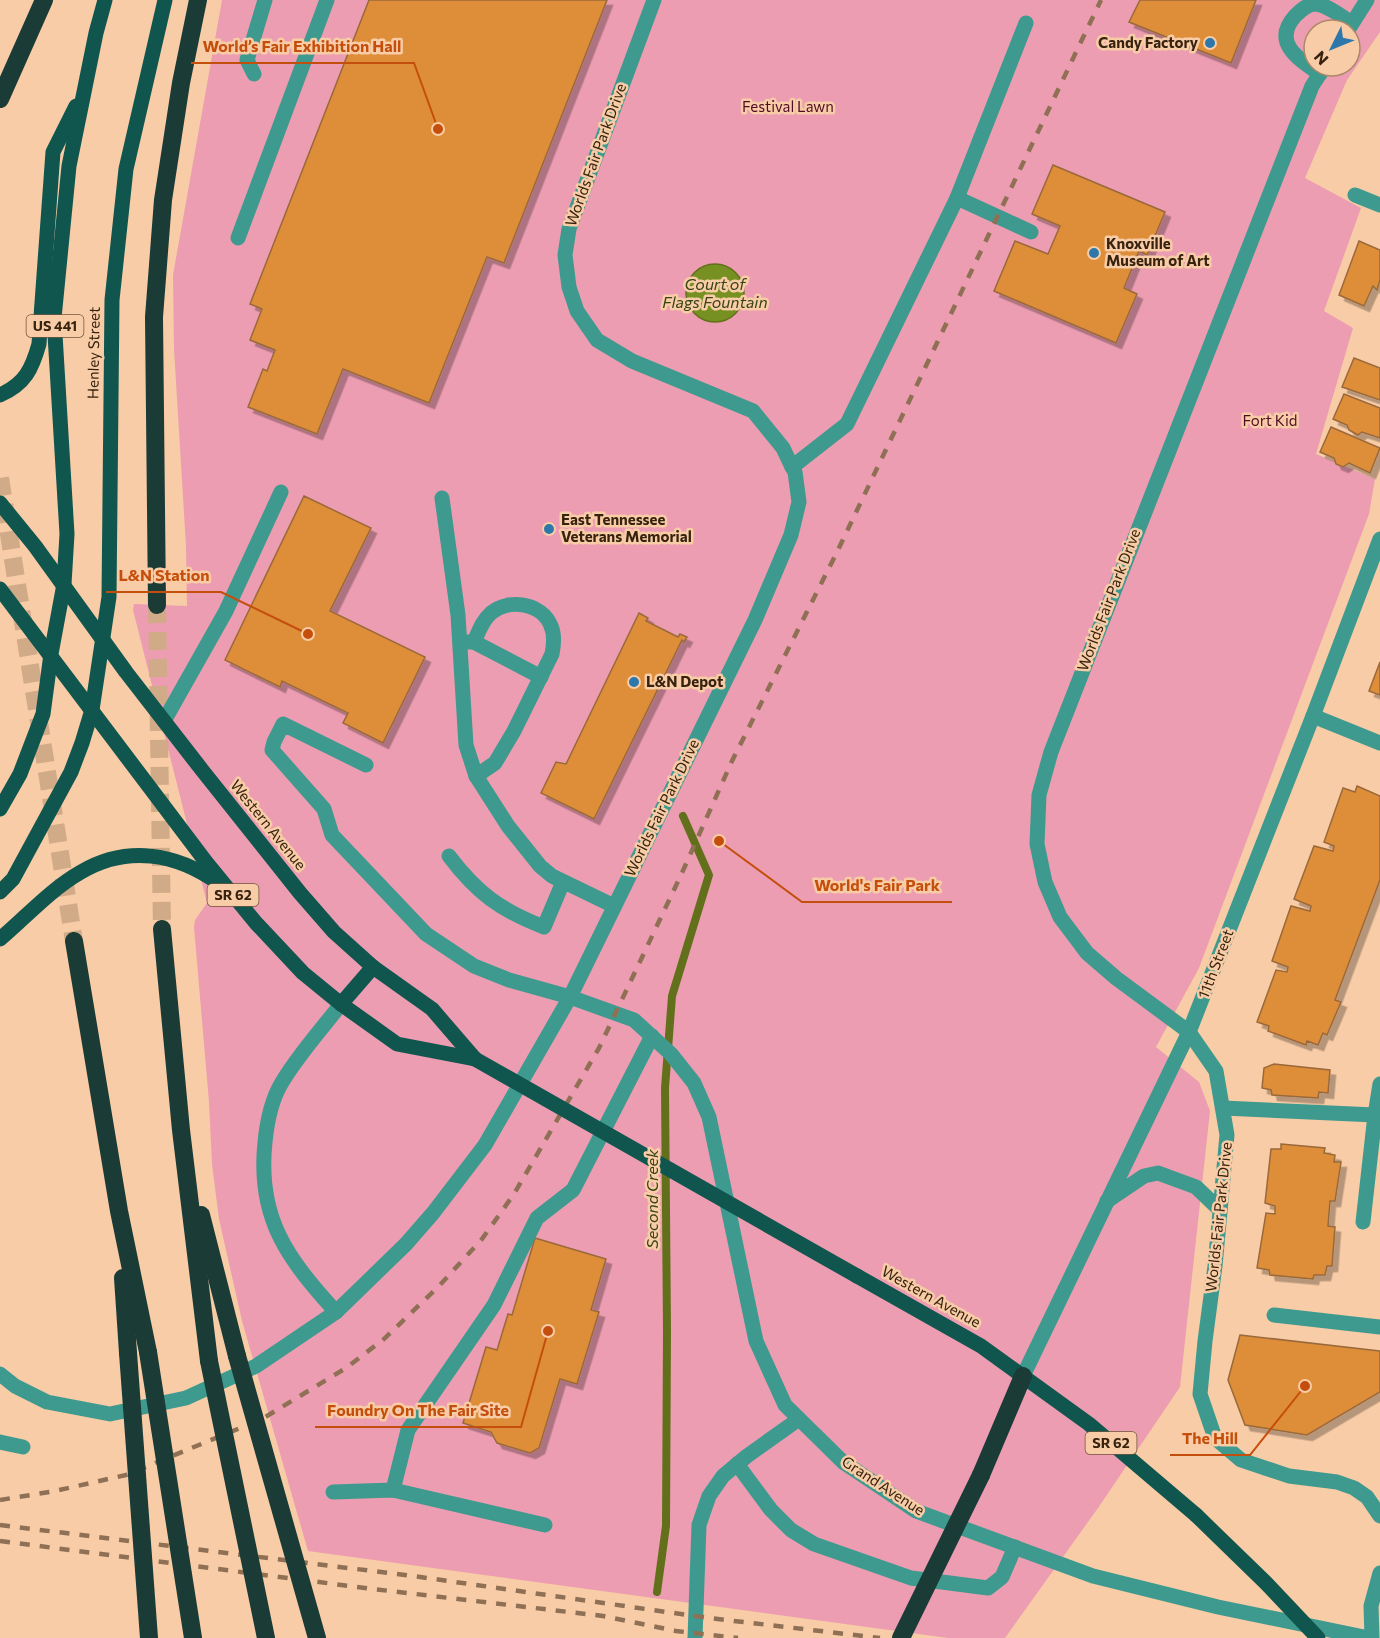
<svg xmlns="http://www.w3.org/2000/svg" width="1380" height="1638" font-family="Commissioner,sans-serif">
<defs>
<filter id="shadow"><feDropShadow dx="5.5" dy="5.5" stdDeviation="0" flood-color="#0004"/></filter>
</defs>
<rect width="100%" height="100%" fill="#f8cca6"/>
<!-- green -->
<path fill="#ec9db1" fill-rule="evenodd" d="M 222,0 L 1380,0 L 1380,32 L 1347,80 L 1305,178 L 1361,208 L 1324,311 L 1353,328 L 1316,454 L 1375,479 L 1369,514 L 1199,968 L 1156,1047 L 1199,1082 L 1210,1111 L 1180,1387 L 1098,1508 L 1005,1638 L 948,1638 L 308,1551 L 242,1321 L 219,1219 L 212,1164 L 209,1102 L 194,927 L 195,920 L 207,903 L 133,610 L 134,604 L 187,606 L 186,546 L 174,349 L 173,275 ZM 1314,30 L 1350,30 L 1350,66 L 1314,66 Z"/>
<!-- water -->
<circle fill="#769121" stroke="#63701b" stroke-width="1.5" cx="715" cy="293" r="29"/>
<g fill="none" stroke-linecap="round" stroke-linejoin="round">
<!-- stream -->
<path stroke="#63701b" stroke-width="8" d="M 657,1592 L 666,1526 L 667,1331 L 665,1088 L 672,996 L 709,875 L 683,816"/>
</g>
<!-- building -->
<g fill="#de8d39" stroke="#9a693b" stroke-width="1.5" filter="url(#shadow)">
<path d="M 369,0 L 607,0 L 504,263 L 487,257 L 429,403 L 343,369 L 317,434 L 248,407 L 263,369 L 267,371 L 275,350 L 250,340 L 262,309 L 250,304 Z"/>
<path d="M 1140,0 L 1256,0 L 1231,63 L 1129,22 Z"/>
<path d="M 1053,165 L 1165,212 L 1147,255 L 1139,251 L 1124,288 L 1137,294 L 1116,343 L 994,291 L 1015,241 L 1048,254 L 1060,226 L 1032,214 Z"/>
<path d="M 1359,241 L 1380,250 L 1380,280 L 1377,290 L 1373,286 L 1364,306 L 1339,295 Z"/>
<path d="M 1354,358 L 1380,368 L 1380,400 L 1342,387 Z"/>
<path d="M 1344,394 L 1380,408 L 1380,438 L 1362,432 L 1358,435 L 1349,430 L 1347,425 L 1333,419 Z"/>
<path d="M 1331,427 L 1380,448 L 1370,473 L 1349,463 L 1343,467 L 1336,464 L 1334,458 L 1320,452 Z"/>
<path d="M 304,496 L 371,528 L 330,611 L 425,657 L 383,743 L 343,723 L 348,713 L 282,681 L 280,687 L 225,660 Z"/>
<path d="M 639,613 L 648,618 L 646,621 L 678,637 L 680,634 L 687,637 L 684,642 L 682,640 L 594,819 L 541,793 L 556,762 L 566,764 Z"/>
<path d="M 1380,662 L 1380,695 L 1369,691 Z"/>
<path d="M 1357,786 L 1380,796 L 1380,880 L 1335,1000 L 1341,1002 L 1327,1035 L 1323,1033 L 1318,1045 L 1307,1041 L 1306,1045 L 1268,1031 L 1269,1026 L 1257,1022 L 1276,970 L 1287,972 L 1288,967 L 1272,961 L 1291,906 L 1310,911 L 1311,906 L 1294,899 L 1314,846 L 1333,851 L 1334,846 L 1324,842 L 1343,788 L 1355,792 Z"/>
<path d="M 1274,1064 L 1330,1070 L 1328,1093 L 1319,1092 L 1318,1098 L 1272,1095 L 1271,1090 L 1262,1088 L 1264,1068 Z"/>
<path d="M 1281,1144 L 1325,1148 L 1324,1153 L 1335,1155 L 1334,1162 L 1341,1162 L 1335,1201 L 1330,1201 L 1328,1226 L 1335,1227 L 1332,1266 L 1327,1266 L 1325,1275 L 1314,1275 L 1313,1279 L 1270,1275 L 1269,1270 L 1257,1268 L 1266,1213 L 1275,1214 L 1275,1206 L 1265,1203 L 1271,1149 L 1281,1149 Z"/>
<path d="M 535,1238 L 606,1259 L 591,1310 L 599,1312 L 577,1384 L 560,1379 L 539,1448 L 530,1453 L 497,1443 L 491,1432 L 463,1423 L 486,1347 L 497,1350 L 508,1314 L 512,1315 Z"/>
<path d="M 1240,1335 L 1380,1351 L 1380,1392 L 1307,1435 L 1245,1425 L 1228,1380 Z"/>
</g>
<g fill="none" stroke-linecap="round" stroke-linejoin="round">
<!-- highway-tunnel -->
<g stroke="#d1aa88" stroke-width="18" stroke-dasharray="18 9" stroke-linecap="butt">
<path d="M 0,478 L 74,941"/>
<path d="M 157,605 L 162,929"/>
</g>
<!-- minor -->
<g stroke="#3e9a8e" stroke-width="15">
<path d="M 1348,30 L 1367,0"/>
<path d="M 1325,66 L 1312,86 L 1051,752 L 1039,795 L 1037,844 L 1045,882 L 1060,917 L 1087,953 L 1116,978 L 1189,1032 L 1216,1071 L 1227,1135 L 1215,1266 L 1205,1341 L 1200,1394 L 1215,1438 L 1241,1460 L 1289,1476 L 1337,1482 L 1354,1488 L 1367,1497 L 1380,1516"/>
<path d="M 254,74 L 247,60 L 265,0"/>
<path d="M 1320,74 C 1300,60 1271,43 1295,16 C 1300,11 1306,5 1314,4 C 1327,4 1342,17 1352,23"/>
<path d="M 1355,195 L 1380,205"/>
<path d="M 957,198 L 1031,232"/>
<path d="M 238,238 L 327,0"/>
<path d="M 792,467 L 847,424 L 957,198 L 1026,23"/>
<path d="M 442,498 L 458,615 L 466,745 L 476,776 L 508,826 L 540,866 L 552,876 L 614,906"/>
<path d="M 464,642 L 474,642 L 541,677"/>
<path d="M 474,642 C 479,631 482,621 491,613 C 509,598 542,603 551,626 C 555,635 554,644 552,654 L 514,731 L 495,763 L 476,776"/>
<path d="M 1313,716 L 1380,743"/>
<path d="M 164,721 L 226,611 L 281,492"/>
<path d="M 366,765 L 283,724 L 274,742 L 272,750 L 324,809 L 332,835 L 426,934 L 474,966 L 509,980 L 570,997 L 634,1020 L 671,1054 L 694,1083 L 709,1117 L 756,1341 L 785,1405 L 843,1462 L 916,1511 L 1093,1576 L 1218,1607 L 1369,1638"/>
<path d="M 449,856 C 477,893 500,910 544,927 L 563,882"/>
<path d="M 1223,1108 L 1375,1115 L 1380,1084"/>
<path d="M 1107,1201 L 1144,1176 L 1158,1173 L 1196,1187 L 1220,1210"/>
<path d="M 1363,1222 L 1375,1115"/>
<path d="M 336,1312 C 287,1258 257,1218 265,1142 C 267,1122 271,1101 281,1084 C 297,1056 321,1030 341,1004"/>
<path d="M 1274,1315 L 1380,1327"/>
<path d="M 0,1374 L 15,1386 L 47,1402 L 110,1414 L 186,1398 L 256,1366 L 336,1312 L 406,1244 L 433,1213 L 485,1145 L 570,997 L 755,620 L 791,535 L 799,502 L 795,472 L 792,467 L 783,448 L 753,411 L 632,361 L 597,340 L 577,311 L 569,287 L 565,255 L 569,229 L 654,0"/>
<path d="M 1023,1376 L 1189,1032 L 1313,716 L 1380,539"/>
<path d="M 0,1442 L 23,1447"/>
<path d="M 737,1464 L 771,1510 L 791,1530 L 814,1544 L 911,1578 L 988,1588 L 1002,1577 L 1015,1547"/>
<path d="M 393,1490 L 408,1430 L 494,1305 L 537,1218 L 573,1190 L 652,1036"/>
<path d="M 333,1492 L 393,1490 L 545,1525"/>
<path d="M 695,1638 L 699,1525 L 709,1496 L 723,1476 L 747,1456 L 799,1419"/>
<path d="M 1372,1638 L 1371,1606 L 1380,1573"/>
</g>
<!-- major -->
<g stroke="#10564e" stroke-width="15">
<path d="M 0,395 C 25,384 32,369 39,344 L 53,152 L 76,106"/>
<path d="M 0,503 L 35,546 L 126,672 L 202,770 L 300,893 L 334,932 L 373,967 L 432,1009 L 475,1059"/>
<path d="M 0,589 L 206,862 L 256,923 L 303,973 L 341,1004 L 397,1044 L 475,1059"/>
<path d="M 0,809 L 20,774 L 43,714 L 51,654 L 64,584 L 67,534 L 54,318 L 69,166 L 96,33 L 105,0"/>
<path d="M 0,892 L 13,879 L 71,772 L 82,743 L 92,710 L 109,597 L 112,300 L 126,169 L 165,0"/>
<path d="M 0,939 C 26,917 51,889 81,872 C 127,845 176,853 218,883"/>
<path d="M 341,1004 L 373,967"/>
<path d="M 857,1276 L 981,1346 L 1089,1424 L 1196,1515"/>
</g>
<!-- highway -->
<g stroke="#1b3b36" stroke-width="18">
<path d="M 0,99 L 44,0"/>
<path d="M 157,605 L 154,317 L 163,200 L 181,83 L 198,0"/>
<path d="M 162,929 L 181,1130 L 209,1361"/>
<path d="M 74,941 L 119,1211 L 148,1352"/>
<path d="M 201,1215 L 237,1356"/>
<path d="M 123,1278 L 128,1353"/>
<path d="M 981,1475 L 1023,1376"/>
</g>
<!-- rail -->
<g stroke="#8f7054" stroke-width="4.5" stroke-dasharray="10 10" stroke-linecap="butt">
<path d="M 0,1500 L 55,1491 L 126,1475 L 262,1419 L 346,1368 L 384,1339 L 440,1285 L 482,1239 L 514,1194 L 599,1048 L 681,875 L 732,761 L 837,552 L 1101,0"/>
<path d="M 0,1525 L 413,1576 L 709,1618 L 880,1638"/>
<path d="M 0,1541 L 373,1589 L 603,1616 L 676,1631 L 738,1638"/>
</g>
<!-- major-bridge -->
<g stroke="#10564e" stroke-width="15">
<path d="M 475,1059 L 857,1276"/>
<path d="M 1196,1515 L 1266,1583 L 1318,1638"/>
</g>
<!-- highway-bridge -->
<g stroke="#1b3b36" stroke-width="18">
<path d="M 148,1352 L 193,1638"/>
<path d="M 128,1353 L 149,1638"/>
<path d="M 237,1356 L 317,1638"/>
<path d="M 209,1361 L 266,1638"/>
<path d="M 901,1638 L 981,1475"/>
</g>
</g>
<!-- markers -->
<g fill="#2d77aa" stroke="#f8cca6" stroke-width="2">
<circle cx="1210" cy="43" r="6"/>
<circle cx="1094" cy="253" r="6"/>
<circle cx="549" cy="529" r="6"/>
<circle cx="634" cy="682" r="6"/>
</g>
<g text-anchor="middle" stroke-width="5" stroke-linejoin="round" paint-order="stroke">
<!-- shield labels -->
<g fill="#f8cca6" stroke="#70553c" stroke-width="1.5">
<rect x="26.5" y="315" width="57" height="22" rx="4.5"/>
<rect x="207.5" y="884" width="51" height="22" rx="4.5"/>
<rect x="1085.5" y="1432" width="51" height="22" rx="4.5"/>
</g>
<g font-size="14" font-weight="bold" fill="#36220e">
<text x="55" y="331">US 441</text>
<text x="233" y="900">SR 62</text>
<text x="1111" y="1448">SR 62</text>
</g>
<!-- poi labels -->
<g font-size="15" font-weight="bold" fill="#36220e" stroke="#f8cca6" text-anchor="start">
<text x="1198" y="48" text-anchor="end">Candy Factory</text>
<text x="1106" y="249">Knoxville<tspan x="1106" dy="17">Museum of Art</tspan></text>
<text x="561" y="525">East Tennessee<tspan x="561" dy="17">Veterans Memorial</tspan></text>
<text x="646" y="687">L&amp;N Depot</text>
</g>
<!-- park labels -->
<g font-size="15" fill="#500c26" stroke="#f8cca6">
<text x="788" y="112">Festival Lawn</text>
<text x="1270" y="426">Fort Kid</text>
</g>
<!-- street labels -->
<g font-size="15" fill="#36220e" stroke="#f8cca6">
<text transform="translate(596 155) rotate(-70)" y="5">Worlds Fair Park Drive</text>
<text transform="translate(94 353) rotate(-89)" y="5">Henley Street</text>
<text transform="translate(1109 600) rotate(-69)" y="5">Worlds Fair Park Drive</text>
<text transform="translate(662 808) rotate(-64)" y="5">Worlds Fair Park Drive</text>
<text transform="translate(268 825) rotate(51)" y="5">Western Avenue</text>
<text transform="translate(1216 964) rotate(-69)" y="5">11th Street</text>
<text transform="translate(1219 1217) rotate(-84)" y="5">Worlds Fair Park Drive</text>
<text transform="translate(931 1297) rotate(29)" y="5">Western Avenue</text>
<text transform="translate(883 1486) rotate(33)" y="5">Grand Avenue</text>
</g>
<!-- water labels -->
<g font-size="16" font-style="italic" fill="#364216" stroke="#f8cca6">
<text x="715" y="290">Court of<tspan x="715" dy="18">Flags Fountain</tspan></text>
<text transform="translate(652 1199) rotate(-90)" y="6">Second Creek</text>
</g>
</g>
<!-- callouts -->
<path fill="none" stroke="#c44e0c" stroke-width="2" d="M438 129L414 63H191M308 634L221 592H106M719 841L802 902H952M548 1331L521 1427H315M1305 1386L1250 1455H1170"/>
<g fill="#c44e0c" stroke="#f8cca6" stroke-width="2">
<circle cx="438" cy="129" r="6"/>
<circle cx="308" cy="634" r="6"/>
<circle cx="719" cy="841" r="6"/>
<circle cx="548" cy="1331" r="6"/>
<circle cx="1305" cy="1386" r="6"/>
</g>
<g font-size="16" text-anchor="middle" font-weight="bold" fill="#c44e0c" stroke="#f8cca6" stroke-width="5" stroke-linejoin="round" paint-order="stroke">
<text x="302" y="52">World’s Fair Exhibition Hall</text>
<text x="164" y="581">L&amp;N Station</text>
<text x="877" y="891">World's Fair Park</text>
<text x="418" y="1416">Foundry On The Fair Site</text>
<text x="1210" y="1444">The Hill</text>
</g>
<!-- north arrow -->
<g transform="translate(1332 48) rotate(227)"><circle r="28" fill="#f8cca6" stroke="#aa8869" stroke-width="1.5"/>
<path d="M0-4.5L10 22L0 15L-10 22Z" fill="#2d77aa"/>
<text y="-9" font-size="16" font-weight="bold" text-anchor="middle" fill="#36220e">N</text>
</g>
</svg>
